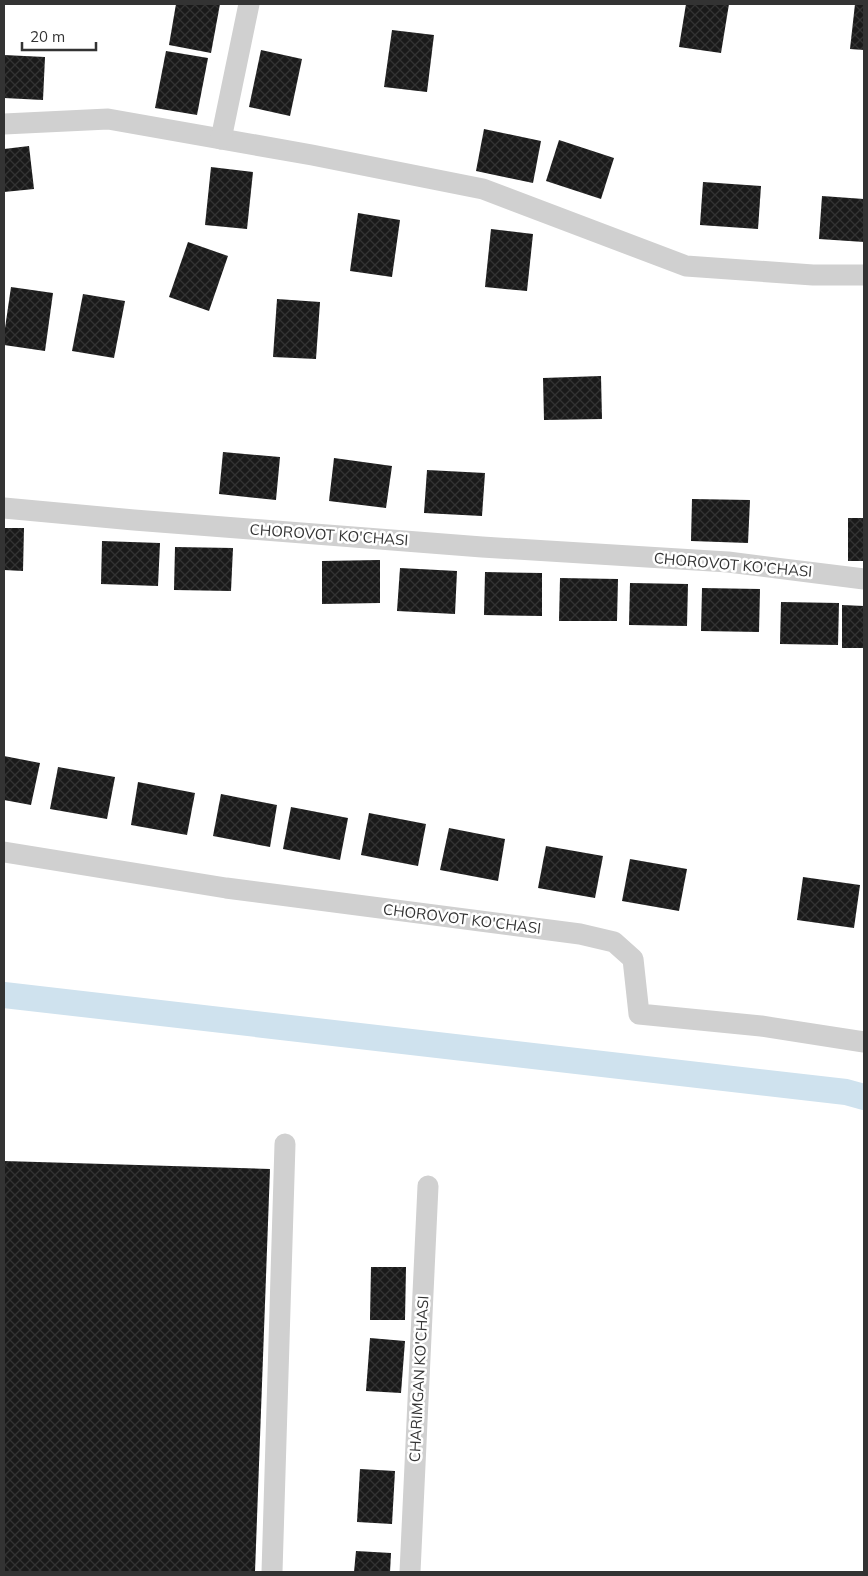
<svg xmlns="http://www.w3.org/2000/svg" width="868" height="1576" font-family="Mulish,sans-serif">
<defs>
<pattern id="building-cross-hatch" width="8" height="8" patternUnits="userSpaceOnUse" patternTransform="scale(1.25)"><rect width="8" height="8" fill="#1a1a1a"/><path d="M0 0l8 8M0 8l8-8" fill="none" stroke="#333"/></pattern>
</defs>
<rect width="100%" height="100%" fill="#fff"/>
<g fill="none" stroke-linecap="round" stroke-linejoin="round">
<!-- canal -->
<path stroke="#cfe2ee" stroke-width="26" d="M 4,995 L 846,1092 L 864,1097"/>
</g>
<!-- building -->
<g fill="url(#building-cross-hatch)">
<path d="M 176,4 L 220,4 L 211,53 L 169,45 Z"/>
<path d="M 686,4 L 729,4 L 721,53 L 679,47 Z"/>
<path d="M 855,4 L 864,4 L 864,50 L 850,49 Z"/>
<path d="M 392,30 L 434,35 L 427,92 L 384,87 Z"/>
<path d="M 261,50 L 302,59 L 290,116 L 249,107 Z"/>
<path d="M 166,51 L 208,58 L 197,115 L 155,108 Z"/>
<path d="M 4,55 L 45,57 L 43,100 L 4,98 Z"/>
<path d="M 484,129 L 541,141 L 533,183 L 476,171 Z"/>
<path d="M 559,140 L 614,158 L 601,199 L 546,181 Z"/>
<path d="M 29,146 L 34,189 L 4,192 L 4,149 Z"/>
<path d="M 211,167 L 253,172 L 247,229 L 205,225 Z"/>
<path d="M 703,182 L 761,186 L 758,229 L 700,225 Z"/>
<path d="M 822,196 L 864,199 L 864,242 L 819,239 Z"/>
<path d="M 358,213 L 400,220 L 392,277 L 350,271 Z"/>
<path d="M 491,229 L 533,234 L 527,291 L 485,287 Z"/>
<path d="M 188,242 L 228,256 L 209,311 L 169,297 Z"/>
<path d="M 11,287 L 53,293 L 45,351 L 4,345 L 4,335 Z"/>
<path d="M 83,294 L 125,301 L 114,358 L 72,351 Z"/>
<path d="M 277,299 L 320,302 L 316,359 L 273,357 Z"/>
<path d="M 601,376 L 602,419 L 544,420 L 543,378 Z"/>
<path d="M 223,452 L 280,457 L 276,500 L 219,494 Z"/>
<path d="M 334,458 L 392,466 L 386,508 L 329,501 Z"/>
<path d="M 427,470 L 485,473 L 482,516 L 424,513 Z"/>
<path d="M 692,499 L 750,500 L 748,543 L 691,541 Z"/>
<rect x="848" y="518" width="16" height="43"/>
<path d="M 4,528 L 24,528 L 23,571 L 4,570 Z"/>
<path d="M 102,541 L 160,543 L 158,586 L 101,584 Z"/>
<path d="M 175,547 L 233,548 L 231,591 L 174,590 Z"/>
<path d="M 380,560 L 380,603 L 322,604 L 322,561 Z"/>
<path d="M 400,568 L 457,571 L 455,614 L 397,611 Z"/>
<path d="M 485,572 L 542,573 L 542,616 L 484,615 Z"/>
<path d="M 560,578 L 618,579 L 617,621 L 559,621 Z"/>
<path d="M 630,583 L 688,584 L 687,626 L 629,625 Z"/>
<path d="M 702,588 L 760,589 L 759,632 L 701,631 Z"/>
<path d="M 781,602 L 839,603 L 838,645 L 780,644 Z"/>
<path d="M 842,605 L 864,606 L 864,648 L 842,648 Z"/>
<path d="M 4,756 L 40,763 L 31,805 L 4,800 Z"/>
<path d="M 58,767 L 115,777 L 107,819 L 50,809 Z"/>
<path d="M 138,782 L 195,793 L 187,835 L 131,825 Z"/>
<path d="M 221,794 L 277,805 L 270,847 L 213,836 Z"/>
<path d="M 291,807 L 348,818 L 340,860 L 283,849 Z"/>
<path d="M 369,813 L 426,824 L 418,866 L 361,855 Z"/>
<path d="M 449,828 L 505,839 L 498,881 L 440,870 Z"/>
<path d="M 546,846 L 603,856 L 595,898 L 538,888 Z"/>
<path d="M 630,859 L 687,869 L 679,911 L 622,901 Z"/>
<path d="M 803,877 L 860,885 L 854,928 L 797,920 Z"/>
<path d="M 4,1161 L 270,1169 L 255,1572 L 4,1572 Z"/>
<path d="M 371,1267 L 406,1267 L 405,1320 L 370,1320 Z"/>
<path d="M 370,1338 L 405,1341 L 401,1393 L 366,1391 Z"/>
<path d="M 360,1469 L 395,1471 L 392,1524 L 357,1522 Z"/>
<path d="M 356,1551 L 391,1553 L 390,1572 L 354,1572 Z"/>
</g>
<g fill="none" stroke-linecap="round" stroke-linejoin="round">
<!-- minor -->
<g stroke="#d0d0d0" stroke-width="21">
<path d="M 4,124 L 108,119 L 312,155 L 483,189 L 686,266 L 813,275 L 864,275"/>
<path d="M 221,139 L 249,4"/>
<path d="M 4,508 L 134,520 L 482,547 L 728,562 L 864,579"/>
<path d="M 4,852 L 226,888 L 580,934 L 614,942 L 633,959 L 639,1014 L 761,1026 L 864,1042"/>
<path d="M 272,1572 L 285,1144"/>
<path d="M 410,1572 L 428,1186"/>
</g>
</g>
<g text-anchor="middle" stroke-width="5" stroke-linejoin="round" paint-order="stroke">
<!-- street labels -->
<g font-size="15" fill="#333" stroke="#fff">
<text transform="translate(329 535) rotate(4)" y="5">CHOROVOT KO'CHASI</text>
<text transform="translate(733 565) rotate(5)" y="5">CHOROVOT KO'CHASI</text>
<text transform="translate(462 919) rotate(7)" y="5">CHOROVOT KO'CHASI</text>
<text transform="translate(419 1379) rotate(-87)" y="5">CHARIMGAN KO'CHASI</text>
</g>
</g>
<!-- border -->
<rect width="868" height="1576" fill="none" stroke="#333333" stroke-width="10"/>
<!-- scale -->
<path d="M22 42v8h74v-8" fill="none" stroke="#333333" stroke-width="2.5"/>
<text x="30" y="42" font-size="15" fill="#333333" stroke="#ffffff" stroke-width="4" paint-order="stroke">20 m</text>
</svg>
